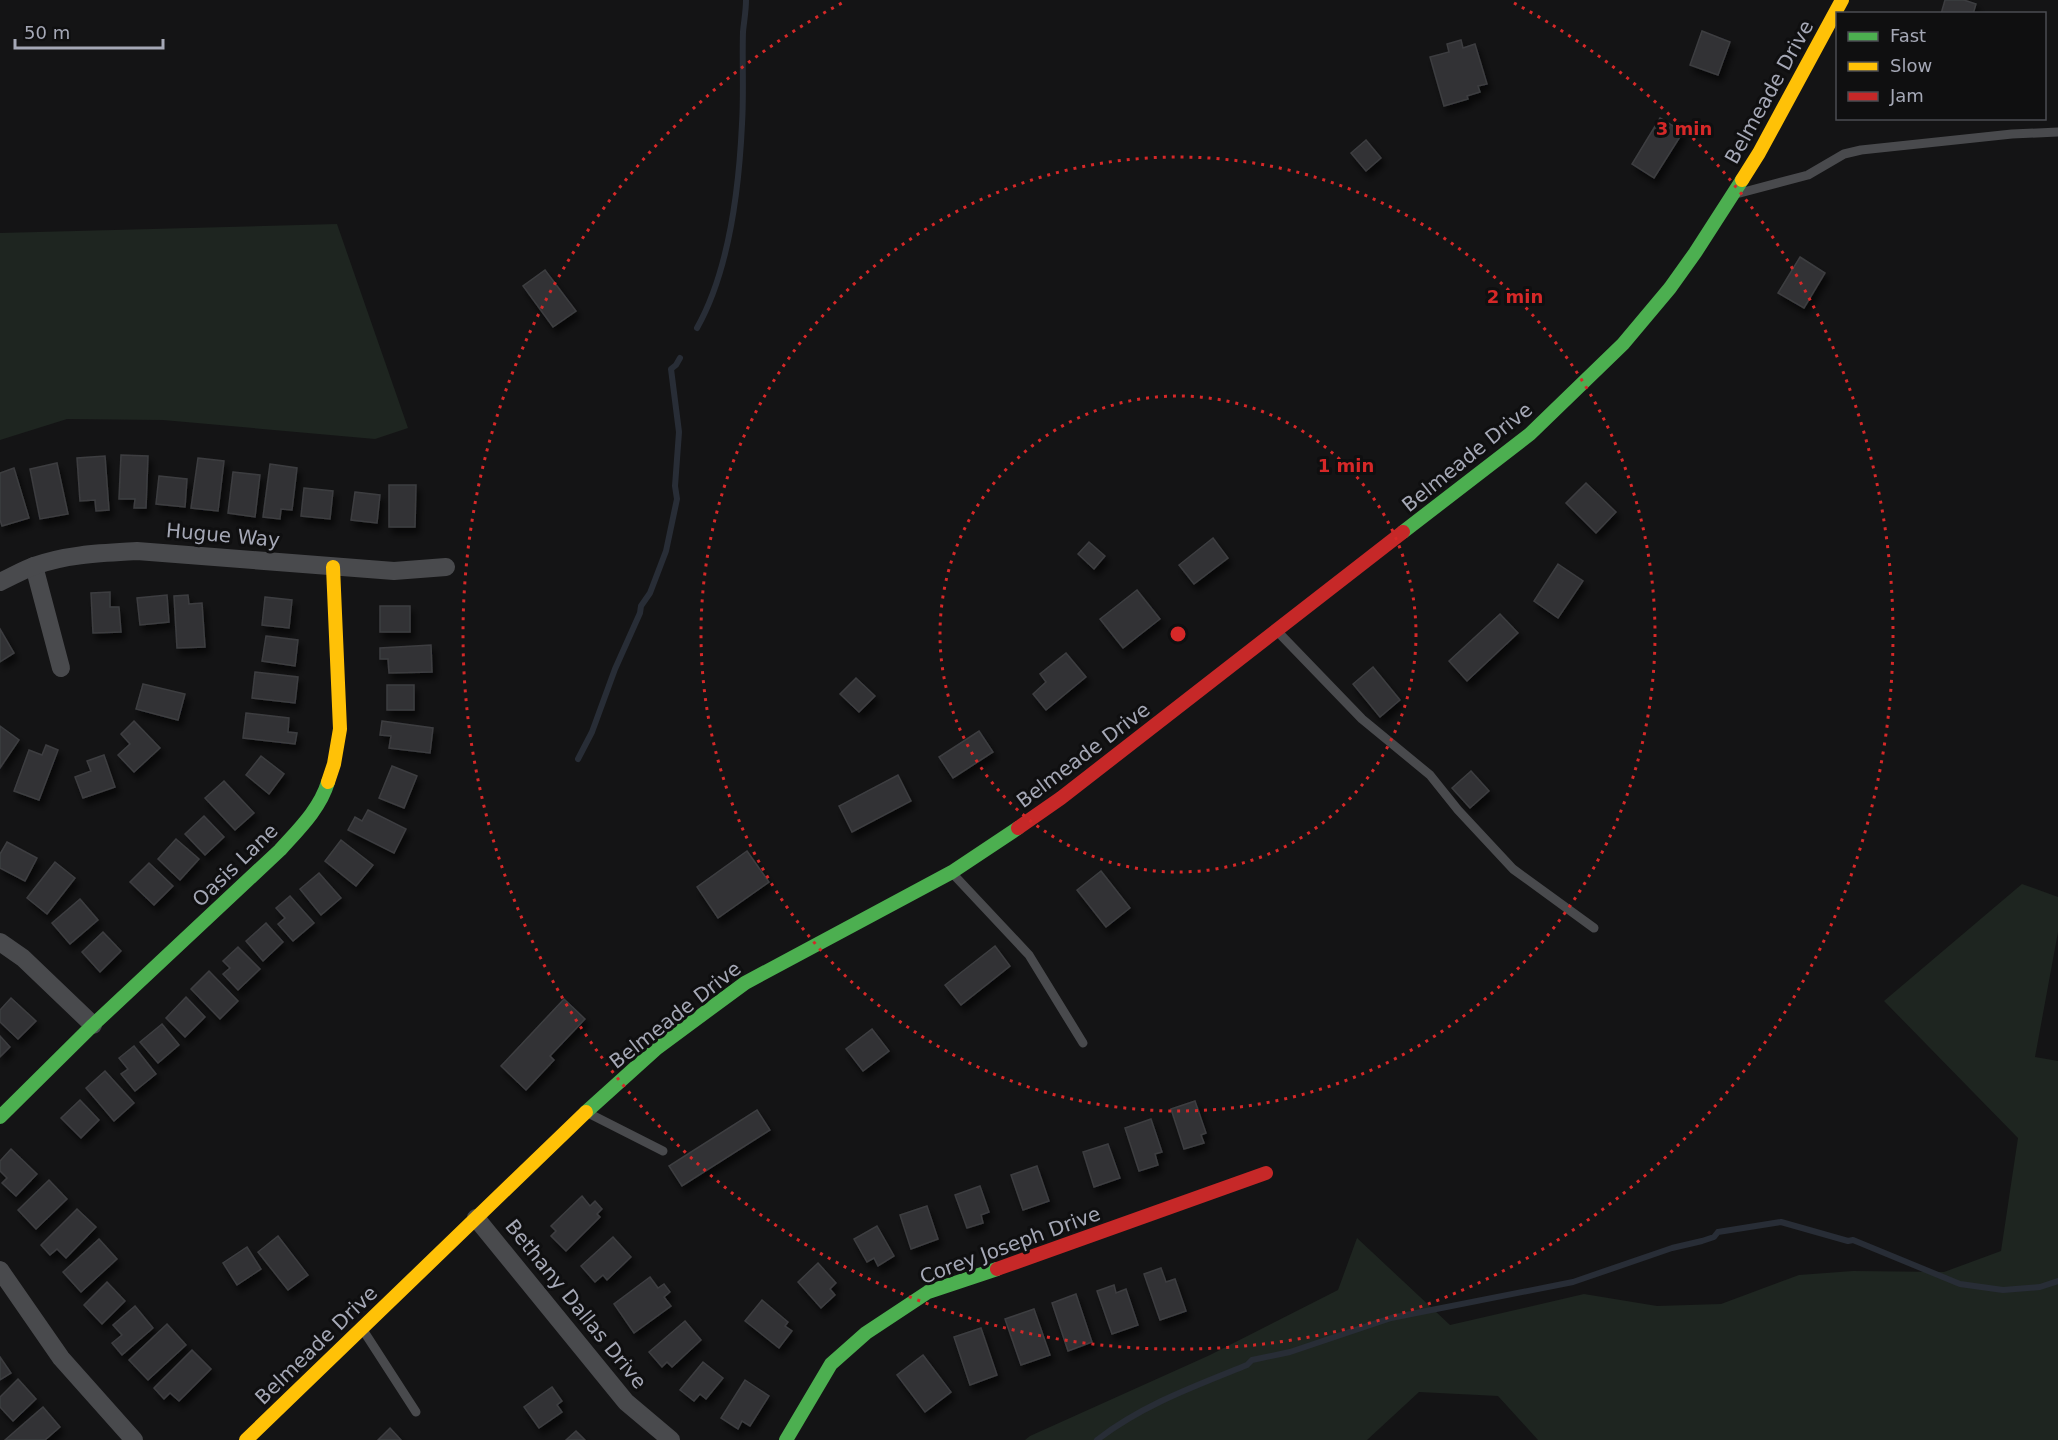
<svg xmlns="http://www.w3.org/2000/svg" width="2058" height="1440" font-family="'DejaVu Sans',sans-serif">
<defs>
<filter id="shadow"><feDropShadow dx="3.5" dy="6" stdDeviation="3" flood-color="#0009"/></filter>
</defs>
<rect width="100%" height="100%" fill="#141415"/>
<!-- green -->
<g fill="#1e2520">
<path d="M 337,224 L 408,428 L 375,439 L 163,420 L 67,419 L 0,440 L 0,233 Z"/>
<path d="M 2022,884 L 2058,897 L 2058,932 L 2035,1057 L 2058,1061 L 2058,1440 L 1538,1440 L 1498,1396 L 1419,1392 L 1367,1440 L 1025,1440 L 1030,1436 L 1210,1355 L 1338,1290 L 1357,1238 L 1450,1325 L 1584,1294 L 1657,1306 L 1721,1304 L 1799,1275 L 1853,1271 L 1944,1272 L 2001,1251 L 2018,1138 L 1884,1001 Z"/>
</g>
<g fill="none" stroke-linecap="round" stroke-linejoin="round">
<!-- stream -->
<g stroke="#282d36" stroke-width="6">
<path d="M 697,328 C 729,271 739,188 742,124 C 744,93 742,62 743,32 C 744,21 746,11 746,0"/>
<path d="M 578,759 L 592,732 L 615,669 L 640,613 L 641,606 L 650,593 L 666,551 L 677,499 L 675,486 L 679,432 L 671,369 L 676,365 L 680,358"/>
<path d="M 1097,1440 C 1142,1405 1195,1386 1247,1365 L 1252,1360 L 1290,1352 L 1391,1318 L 1573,1282 L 1672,1248 L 1702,1241 L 1714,1237 L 1718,1232 L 1781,1222 L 1848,1241 L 1853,1240 L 1960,1284 L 2003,1290 L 2040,1287 L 2058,1281"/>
</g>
</g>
<!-- building -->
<g fill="#323234" stroke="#3d3e41" stroke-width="1.5" filter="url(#shadow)">
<path d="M 1945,0 L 1964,0 L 1976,4 L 1973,14 L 1941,14 Z"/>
<path d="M 1702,31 L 1730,42 L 1718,75 L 1690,65 Z"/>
<path d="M 1461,40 L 1463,48 L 1475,44 L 1487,84 L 1478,86 L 1480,92 L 1467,96 L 1468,99 L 1444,106 L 1430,57 L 1449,52 L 1447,44 Z"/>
<path d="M 1660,118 L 1683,132 L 1654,178 L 1632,164 Z"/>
<path d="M 1366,140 L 1381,158 L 1366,171 L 1351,153 Z"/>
<path d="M 1800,257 L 1825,273 L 1804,308 L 1778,293 Z"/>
<path d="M 545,270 L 576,311 L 553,327 L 523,286 Z"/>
<path d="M 121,455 L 148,456 L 146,508 L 134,508 L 135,499 L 119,499 Z"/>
<path d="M 105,456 L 109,510 L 96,511 L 95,500 L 80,501 L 77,458 Z"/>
<path d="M 198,458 L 224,461 L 218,511 L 191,508 Z"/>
<path d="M 57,463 L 68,514 L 40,519 L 30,469 Z"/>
<path d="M 270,464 L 297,468 L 292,510 L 281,509 L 280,519 L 263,517 Z"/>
<path d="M 14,468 L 29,518 L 2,526 L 0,520 L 0,473 Z"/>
<path d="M 233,472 L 260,475 L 255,517 L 228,513 Z"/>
<path d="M 159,476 L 187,479 L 185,507 L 156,504 Z"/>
<path d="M 1586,483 L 1616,512 L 1596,533 L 1566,503 Z"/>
<path d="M 389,485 L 416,485 L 415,527 L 389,527 Z"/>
<path d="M 304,488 L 333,491 L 330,519 L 301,516 Z"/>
<path d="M 355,492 L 380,495 L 377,523 L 351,520 Z"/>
<path d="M 1213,538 L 1228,558 L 1194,584 L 1179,565 Z"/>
<path d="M 1089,542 L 1105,556 L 1094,569 L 1078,554 Z"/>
<path d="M 1558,564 L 1583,581 L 1558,618 L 1534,601 Z"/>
<path d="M 1137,590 L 1160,619 L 1123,648 L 1100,619 Z"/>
<path d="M 110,592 L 110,607 L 119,607 L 121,632 L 93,633 L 91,593 Z"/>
<path d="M 167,595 L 169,622 L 140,625 L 137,598 Z"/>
<path d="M 188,595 L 189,604 L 202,603 L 205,647 L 177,648 L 174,596 Z"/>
<path d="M 265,597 L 292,600 L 289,628 L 262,625 Z"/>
<rect x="380" y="606" width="30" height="26"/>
<path d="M 1500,614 L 1518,633 L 1467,681 L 1449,661 Z"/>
<path d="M 0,629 L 14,653 L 0,662 Z"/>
<path d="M 266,636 L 298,640 L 295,666 L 262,661 Z"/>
<path d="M 431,645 L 432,672 L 389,673 L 388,659 L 380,659 L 380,648 Z"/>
<path d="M 1066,653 L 1086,677 L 1046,710 L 1033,694 L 1046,682 L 1040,674 Z"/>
<path d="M 1373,667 L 1400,700 L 1380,717 L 1353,684 Z"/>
<path d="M 255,672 L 298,677 L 295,703 L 252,698 Z"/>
<path d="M 856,678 L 875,696 L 859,712 L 840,694 Z"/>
<path d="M 143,684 L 185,694 L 178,720 L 136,709 Z"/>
<rect x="387" y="685" width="27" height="25"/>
<path d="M 246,713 L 289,718 L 288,732 L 297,733 L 295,744 L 243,738 Z"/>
<path d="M 134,721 L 160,748 L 134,772 L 118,755 L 130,744 L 121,734 Z"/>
<path d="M 382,721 L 433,728 L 430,753 L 389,748 L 391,736 L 380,735 Z"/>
<path d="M 0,726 L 19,740 L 0,768 Z"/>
<path d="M 979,731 L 993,752 L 953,778 L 939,757 Z"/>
<path d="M 46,745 L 58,750 L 39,800 L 14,791 L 29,750 L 42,755 Z"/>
<path d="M 104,755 L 115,787 L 83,798 L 75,777 L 91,771 L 87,761 Z"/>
<path d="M 261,756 L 284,774 L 269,794 L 246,775 Z"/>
<path d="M 392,766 L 417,776 L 404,808 L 379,798 Z"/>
<path d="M 1471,771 L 1489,791 L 1470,808 L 1452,788 Z"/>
<path d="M 898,775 L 911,801 L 852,832 L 839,806 Z"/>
<path d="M 224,781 L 254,813 L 235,830 L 205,798 Z"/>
<path d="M 368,810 L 406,829 L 394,853 L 348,830 L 355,817 L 362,821 Z"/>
<path d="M 204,816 L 224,837 L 205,855 L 185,834 Z"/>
<path d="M 176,839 L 199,859 L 180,880 L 158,859 Z"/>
<path d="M 341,840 L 373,865 L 356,886 L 325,861 Z"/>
<path d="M 7,842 L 37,858 L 25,881 L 0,868 L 0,854 Z"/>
<path d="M 747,851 L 769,882 L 718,918 L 697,887 Z"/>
<path d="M 55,862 L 75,878 L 47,914 L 27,898 Z"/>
<path d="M 149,863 L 173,886 L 154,905 L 130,882 Z"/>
<path d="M 1101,871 L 1130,908 L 1106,927 L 1077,890 Z"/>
<path d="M 319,873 L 341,898 L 321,915 L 300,889 Z"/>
<path d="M 290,896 L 314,923 L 293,941 L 278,924 L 285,918 L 276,908 Z"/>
<path d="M 80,899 L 98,920 L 70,944 L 52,923 Z"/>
<path d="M 266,923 L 283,942 L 263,961 L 246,941 Z"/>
<path d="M 103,932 L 121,951 L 100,972 L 82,952 Z"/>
<path d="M 995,946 L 1010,966 L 961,1005 L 945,985 Z"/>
<path d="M 238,947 L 260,969 L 238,990 L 223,974 L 230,968 L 223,961 Z"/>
<path d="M 209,971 L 238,1001 L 220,1019 L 191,989 Z"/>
<path d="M 186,997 L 205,1017 L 185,1037 L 166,1018 Z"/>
<path d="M 11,998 L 36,1021 L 18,1039 L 0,1022 L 0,1010 Z"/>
<path d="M 564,999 L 585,1019 L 550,1056 L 554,1060 L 526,1090 L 501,1066 Z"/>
<path d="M 162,1024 L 179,1045 L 158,1063 L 140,1042 Z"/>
<path d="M 872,1029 L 889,1051 L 863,1071 L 846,1049 Z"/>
<path d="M 0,1036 L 10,1047 L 0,1057 Z"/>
<path d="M 134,1046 L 156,1074 L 135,1091 L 121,1074 L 128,1069 L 119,1058 Z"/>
<path d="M 105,1071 L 134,1103 L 114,1121 L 86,1088 Z"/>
<path d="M 80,1100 L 99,1120 L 81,1138 L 61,1118 Z"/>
<path d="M 1195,1101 L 1206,1133 L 1201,1135 L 1204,1143 L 1184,1149 L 1171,1109 Z"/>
<path d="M 757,1110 L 770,1130 L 682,1186 L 669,1166 Z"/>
<path d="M 1151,1119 L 1162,1152 L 1155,1154 L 1158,1165 L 1139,1171 L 1125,1128 Z"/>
<path d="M 1108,1144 L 1120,1178 L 1094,1187 L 1083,1152 Z"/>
<path d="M 11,1149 L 37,1174 L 16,1196 L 2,1183 L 7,1178 L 0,1171 L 0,1161 Z"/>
<path d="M 1037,1166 L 1049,1201 L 1023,1210 L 1011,1175 Z"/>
<path d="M 49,1180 L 67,1199 L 36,1229 L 18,1210 Z"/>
<path d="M 980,1186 L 989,1212 L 981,1215 L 983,1223 L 967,1228 L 955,1195 Z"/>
<path d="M 582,1196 L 590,1206 L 595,1201 L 602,1209 L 597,1214 L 600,1217 L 566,1251 L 551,1236 L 556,1231 L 551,1226 Z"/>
<path d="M 927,1206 L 938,1239 L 911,1249 L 900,1215 Z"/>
<path d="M 77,1209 L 96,1227 L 66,1258 L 57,1249 L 50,1255 L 41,1245 Z"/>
<path d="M 877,1226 L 894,1256 L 878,1266 L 874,1258 L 867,1262 L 854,1239 Z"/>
<path d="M 278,1236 L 308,1275 L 288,1290 L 258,1252 Z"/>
<path d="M 613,1237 L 631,1257 L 607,1280 L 603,1275 L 595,1282 L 581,1266 Z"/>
<path d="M 99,1239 L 117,1259 L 81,1292 L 63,1272 Z"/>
<path d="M 247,1247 L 261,1269 L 237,1285 L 223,1263 Z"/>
<path d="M 818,1263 L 836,1283 L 830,1289 L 835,1295 L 821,1308 L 798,1282 Z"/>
<path d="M 1161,1268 L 1166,1282 L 1175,1279 L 1186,1311 L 1160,1320 L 1144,1274 Z"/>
<path d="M 650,1277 L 658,1288 L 664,1284 L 670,1292 L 664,1297 L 671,1306 L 634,1333 L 614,1304 Z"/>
<path d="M 107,1282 L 125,1301 L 102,1324 L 84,1305 Z"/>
<path d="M 1114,1285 L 1116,1293 L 1126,1289 L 1138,1325 L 1112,1334 L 1097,1291 Z"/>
<path d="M 1076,1294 L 1092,1342 L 1068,1351 L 1052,1303 Z"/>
<path d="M 762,1300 L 788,1322 L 785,1326 L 792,1331 L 779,1348 L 745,1321 Z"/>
<path d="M 135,1306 L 153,1328 L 122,1355 L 112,1343 L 122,1335 L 113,1325 Z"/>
<path d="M 1034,1309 L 1050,1355 L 1021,1365 L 1005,1319 Z"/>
<path d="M 685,1321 L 701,1340 L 672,1367 L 667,1362 L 662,1367 L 649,1352 Z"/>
<path d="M 167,1324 L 186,1345 L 148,1380 L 129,1360 Z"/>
<path d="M 981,1328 L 997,1375 L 970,1385 L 954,1337 Z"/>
<path d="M 192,1350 L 211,1369 L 179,1401 L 170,1393 L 164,1399 L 154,1388 Z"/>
<path d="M 923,1355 L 951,1392 L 925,1412 L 897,1375 Z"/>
<path d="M 0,1357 L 11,1373 L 0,1380 Z"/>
<path d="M 703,1362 L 723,1378 L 706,1399 L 700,1394 L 694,1401 L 680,1390 Z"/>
<path d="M 18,1379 L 36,1399 L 13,1421 L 0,1407 L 0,1397 Z"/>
<path d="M 745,1380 L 769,1396 L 750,1426 L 742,1421 L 738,1429 L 721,1418 Z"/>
<path d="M 552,1387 L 562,1401 L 557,1405 L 562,1412 L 539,1428 L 524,1407 Z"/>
<path d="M 43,1407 L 60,1427 L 45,1440 L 5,1440 Z"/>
<path d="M 390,1428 L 401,1440 L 378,1440 Z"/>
<path d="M 576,1431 L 585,1440 L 566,1440 Z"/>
</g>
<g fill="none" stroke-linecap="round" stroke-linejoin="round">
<!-- lane -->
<g stroke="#494a4d" stroke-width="9">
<path d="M 1740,193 L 1808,175 L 1844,154 L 1861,150 L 2012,134 L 2058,132"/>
<path d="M 1278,632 L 1362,719 L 1430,775 L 1458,810 L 1513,869 L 1594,928"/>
<path d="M 953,874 L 1029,955 L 1083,1043"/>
<path d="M 588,1113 L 663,1151"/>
<path d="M 363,1330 L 416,1412"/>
</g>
<!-- street -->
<g stroke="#494a4d" stroke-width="18">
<path d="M 34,566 L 61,668"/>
<path d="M 0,582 C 11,577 23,570 34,566 C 67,554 103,553 137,551 L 394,571 L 446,567"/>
<path d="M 0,942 L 23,958 L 93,1025"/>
<path d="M 476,1218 L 626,1402 L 671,1440"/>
<path d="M 0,1270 L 61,1358 L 134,1440"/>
</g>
<!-- fast -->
<g stroke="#4caf50" stroke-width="14">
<path d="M 1403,532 L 1530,434 L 1623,344 L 1670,288 L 1695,253 L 1742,180"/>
<path d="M 586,1112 L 657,1048 L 745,983 L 952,872 L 1018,828"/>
<path d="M 0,1117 L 93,1025 L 280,850 C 298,830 320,809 328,782"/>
<path d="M 786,1440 L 831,1364 L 866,1333 L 928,1292 L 997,1269"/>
</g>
<!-- slow -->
<g stroke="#ffc107" stroke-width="14">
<path d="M 1742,180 L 1759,153 L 1842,0"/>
<path d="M 328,782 L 334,764 L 340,729 L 333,567"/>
<path d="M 246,1440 L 586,1112"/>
</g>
<!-- jam -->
<g stroke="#c62828" stroke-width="14">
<path d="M 1018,828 L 1061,798 L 1403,532"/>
<path d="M 997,1269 L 1266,1173"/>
</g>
</g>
<!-- distance rings -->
<g fill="none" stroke="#d62828" stroke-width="3" stroke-dasharray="3 6">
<circle cx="1178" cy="634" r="238"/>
<circle cx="1178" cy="634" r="477"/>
<path d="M1514 3A715 715 0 1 1 842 3"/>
</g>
<g text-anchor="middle" stroke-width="6" stroke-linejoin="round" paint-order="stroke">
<!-- street labels -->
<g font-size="20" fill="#a5a8b6" stroke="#0f0f10">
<text transform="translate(1769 92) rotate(-61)" y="7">Belmeade Drive</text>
<text transform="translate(1467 457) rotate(-39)" y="7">Belmeade Drive</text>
<text transform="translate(223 535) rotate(5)" y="7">Hugue Way</text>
<text transform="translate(1083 755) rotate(-37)" y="7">Belmeade Drive</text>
<text transform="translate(235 865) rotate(-44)" y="7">Oasis Lane</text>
<text transform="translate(675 1015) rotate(-38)" y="7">Belmeade Drive</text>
<text transform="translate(1010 1245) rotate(-20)" y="7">Corey Joseph Drive</text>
<text transform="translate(576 1304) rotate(51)" y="7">Bethany Dallas Drive</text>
<text transform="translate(316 1345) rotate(-44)" y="7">Belmeade Drive</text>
</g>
</g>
<circle cx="1178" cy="634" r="9" fill="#d62828" stroke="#0f0f10" stroke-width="3"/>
<g font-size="18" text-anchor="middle" font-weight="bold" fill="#d62828" stroke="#0f0f10" stroke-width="6" stroke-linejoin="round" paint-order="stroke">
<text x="1684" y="135">3 min</text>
<text x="1515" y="303">2 min</text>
<text x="1346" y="472">1 min</text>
</g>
<!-- legend -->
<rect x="1836" y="12" width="210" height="108" fill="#0f0f10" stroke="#4b4c52" stroke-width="1.5"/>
<rect x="1848" y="32" width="30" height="9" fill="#4caf50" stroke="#4b4c52" stroke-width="1.5"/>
<text x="1890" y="42" font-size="18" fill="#a5a8b6">Fast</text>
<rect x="1848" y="62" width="30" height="9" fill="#ffc107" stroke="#4b4c52" stroke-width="1.5"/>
<text x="1890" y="72" font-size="18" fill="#a5a8b6">Slow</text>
<rect x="1848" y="92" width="30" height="9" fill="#c62828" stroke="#4b4c52" stroke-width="1.5"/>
<text x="1890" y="102" font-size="18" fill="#a5a8b6">Jam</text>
<!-- scale -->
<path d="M15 39v9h148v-9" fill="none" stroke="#a5a8b6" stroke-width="3"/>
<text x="24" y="39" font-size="18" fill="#a5a8b6" stroke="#0f0f10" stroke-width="4.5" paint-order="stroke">50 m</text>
</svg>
